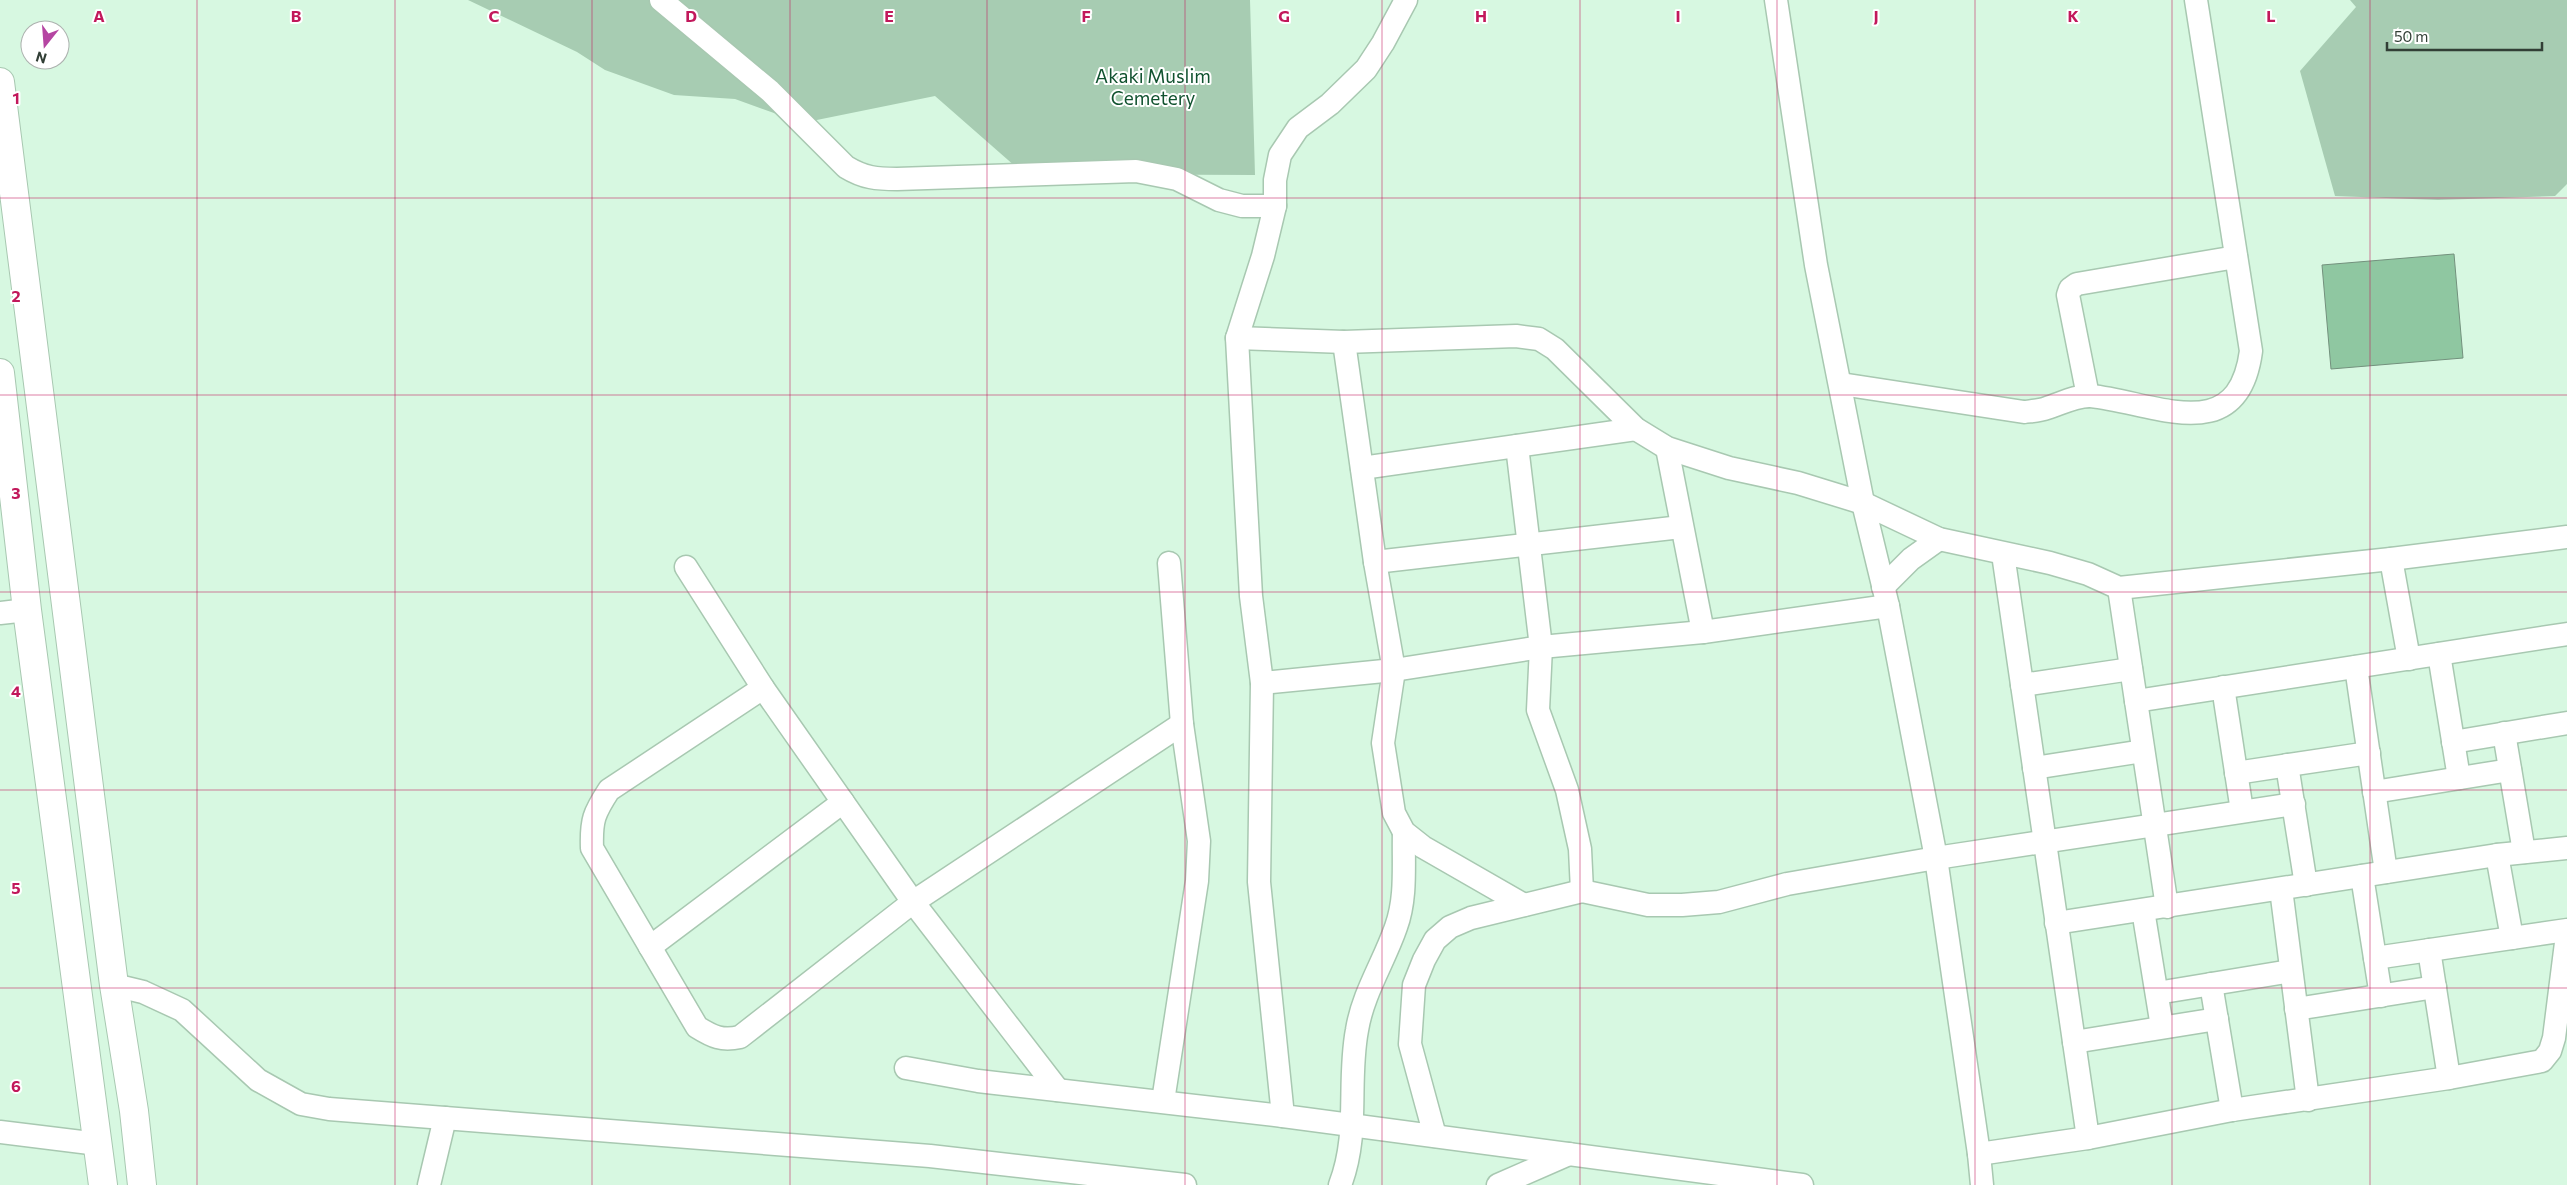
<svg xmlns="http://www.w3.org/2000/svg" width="2567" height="1185" font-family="Commissioner,sans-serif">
<rect width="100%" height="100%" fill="#d7f8e1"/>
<!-- green -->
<g fill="#a7ccb2">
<path d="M 468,0 L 1250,0 L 1255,175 L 1024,174 L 935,96 L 802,123 L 735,99 L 674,95 L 605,70 L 577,52 Z"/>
<path d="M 2350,0 L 2567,0 L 2567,184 L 2555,196 L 2438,200 L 2335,196 L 2300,71 L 2356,7 Z"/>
</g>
<!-- building -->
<path fill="#8fc7a1" stroke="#73917d" d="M 2454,254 L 2463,358 L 2331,369 L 2322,265 Z"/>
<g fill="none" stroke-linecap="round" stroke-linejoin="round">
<defs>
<g id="minor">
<path d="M 661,0 L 770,91 L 846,167 C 864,178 877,179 897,179 L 1136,171 L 1177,179 L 1219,200 L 1242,206 L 1275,206"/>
<path d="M 1406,0 L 1383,43 L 1366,69 L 1330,104 L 1298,128 L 1280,155 L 1275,180 L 1275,206 L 1263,256 L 1237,338 L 1251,596 L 1262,683 L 1259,882 L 1283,1116 L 1802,1185"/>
<path d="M 1776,0 L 1816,265 L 1863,503 L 1888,606 L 1936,858 L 1979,1154 L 2088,1138 L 2232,1110 L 2449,1078 L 2542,1061 L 2550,1051 L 2554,1038 L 2567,935"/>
<path d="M 1237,338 L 1344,342 L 1516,336 L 1539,339 L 1555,349 L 1636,429 L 1667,448 L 1729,468 L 1798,483 L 1863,503 L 1939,539 L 2050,563 L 2088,574 L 2119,588 L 2391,559 L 2567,537"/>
<path d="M 1344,342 L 1375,562 L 1394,670 L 1383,743 L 1394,813 L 1404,832 L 1423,847 L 1524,905"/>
<path d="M 1841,384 L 2024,412 C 2031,411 2039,411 2047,408 C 2060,404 2077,395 2091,396 C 2156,403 2238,449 2251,351 L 2196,0"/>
<path d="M 2088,396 L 2068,295 L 2070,289 L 2077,284 L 2236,257"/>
<path d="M 1517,446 L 1541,647 L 1538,710 L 1567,790 L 1580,849 L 1582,891"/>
<path d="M 1667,448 L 1703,632"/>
<path d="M 1362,468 L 1636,429"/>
<path d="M 2003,554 L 2088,1138"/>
<path d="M 2391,559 L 2409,659"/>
<path d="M 1375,562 L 1681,527"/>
<path d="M 686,567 L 763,688 L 913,902 L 1058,1090"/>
<path d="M 1883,587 L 1911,559 L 1939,539"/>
<path d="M 2119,588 L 2167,907"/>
<path d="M 0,613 L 27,610"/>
<path d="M 2439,654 L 2459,778"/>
<path d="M 2356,667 L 2386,872"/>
<path d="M 1262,683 L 1394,670 L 1541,647 L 1703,632 L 1888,606"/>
<path d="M 2022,685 L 2131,669"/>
<path d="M 2223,687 L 2242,811"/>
<path d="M 763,688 L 609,790 C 594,813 591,820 592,848 L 697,1027 C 713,1037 722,1041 740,1037 L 913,902 L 1182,724"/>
<path d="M 2136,701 L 2567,634"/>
<path d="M 2504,733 L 2524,852"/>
<path d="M 2453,742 L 2567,723"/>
<path d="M 2287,765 L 2306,885"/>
<path d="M 2034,768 L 2143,751"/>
<path d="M 2236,773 L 2369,753"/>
<path d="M 2374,792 L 2510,770"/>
<path d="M 2497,855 L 2512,938"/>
<path d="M 2362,876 L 2381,996"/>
<path d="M 2281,889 L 2308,1100"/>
<path d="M 2143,910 L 2162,1027"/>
<path d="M 2056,923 L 2497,855 L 2567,848"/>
<path d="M 650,947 L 843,802"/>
<path d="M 2429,950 L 2449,1078"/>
<path d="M 2375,958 L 2567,930"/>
<path d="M 2211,984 L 2232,1110"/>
<path d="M 114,985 L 143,992 L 182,1010 L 258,1080 L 301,1104 L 329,1109 L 930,1156 L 1185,1185"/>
<path d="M 2157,993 L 2291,971"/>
<path d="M 2296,1009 L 2435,987"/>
<path d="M 2074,1042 L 2217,1019"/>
<path d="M 906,1068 L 978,1081 L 1283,1116"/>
<path d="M 1163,1101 L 1197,881 L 1199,841 L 1182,724 L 1169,563"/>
<path d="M 0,1132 L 98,1144"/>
<path d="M 1435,1136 L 1410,1044 L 1414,985 L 1424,960 L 1435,940 L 1450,927 L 1471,918 L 1582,891 L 1648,905 L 1682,905 L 1719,902 L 1787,884 L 1936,858 L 2294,804"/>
<path d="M 1979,1154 L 1982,1185"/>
<path d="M 429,1185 L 445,1118"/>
<path d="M 1340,1185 C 1360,1133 1347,1083 1357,1030 C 1363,993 1384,962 1396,927 C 1407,897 1403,863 1404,832"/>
<path d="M 1498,1185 L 1569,1154"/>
</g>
<g id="tertiary">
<path d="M 0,82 L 114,985 L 134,1111 L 142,1185"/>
<path d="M 0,373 L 27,610 L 103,1185"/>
</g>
</defs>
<!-- minor casing -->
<use href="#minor" stroke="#a8c8b1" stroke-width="25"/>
<!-- tertiary casing -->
<use href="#tertiary" stroke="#a8c8b1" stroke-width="30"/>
<!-- minor -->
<use href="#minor" stroke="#fff" stroke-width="22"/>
<!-- tertiary -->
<use href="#tertiary" stroke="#fff" stroke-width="28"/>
</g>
<!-- grid -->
<path fill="none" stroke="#c2185b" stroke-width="1" stroke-opacity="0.55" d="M 197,0 L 197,1185M 395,0 L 395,1185M 592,0 L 592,1185M 790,0 L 790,1185M 987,0 L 987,1185M 1185,0 L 1185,1185M 1382,0 L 1382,1185M 1580,0 L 1580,1185M 1777,0 L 1777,1185M 1975,0 L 1975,1185M 2172,0 L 2172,1185M 2370,0 L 2370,1185M 0,198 L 2567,198M 0,395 L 2567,395M 0,592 L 2567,592M 0,790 L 2567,790M 0,988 L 2567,988"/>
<g text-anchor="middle" stroke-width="4" stroke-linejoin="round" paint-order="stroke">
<!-- park labels -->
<g font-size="19" fill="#10522f" stroke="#fff">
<text x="1153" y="83">Akaki Muslim<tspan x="1153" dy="22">Cemetery</tspan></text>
</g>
</g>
<g font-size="16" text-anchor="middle" font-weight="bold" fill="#c2185b" stroke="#fff" stroke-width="4" stroke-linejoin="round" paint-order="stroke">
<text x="99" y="22">A</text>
<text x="296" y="22">B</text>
<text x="494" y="22">C</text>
<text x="691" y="22">D</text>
<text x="889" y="22">E</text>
<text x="1086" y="22">F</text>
<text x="1284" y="22">G</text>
<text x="1481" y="22">H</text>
<text x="1678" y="22">I</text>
<text x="1876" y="22">J</text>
<text x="2073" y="22">K</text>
<text x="2271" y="22">L</text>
<text x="16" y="104">1</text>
<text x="16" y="302">2</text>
<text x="16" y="499">3</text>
<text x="16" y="697">4</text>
<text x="16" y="894">5</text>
<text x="16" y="1092">6</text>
</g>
<!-- north arrow -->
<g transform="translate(45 45) rotate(197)"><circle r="24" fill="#ffffff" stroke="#adb2af"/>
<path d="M0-4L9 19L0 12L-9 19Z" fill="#b545a2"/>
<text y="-8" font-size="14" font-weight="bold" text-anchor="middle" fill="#323f36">N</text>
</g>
<!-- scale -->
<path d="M2387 42v8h155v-8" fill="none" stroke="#323f36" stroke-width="2.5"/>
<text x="2394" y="42" font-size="15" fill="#323f36" stroke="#ffffff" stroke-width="4" paint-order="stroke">50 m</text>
</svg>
